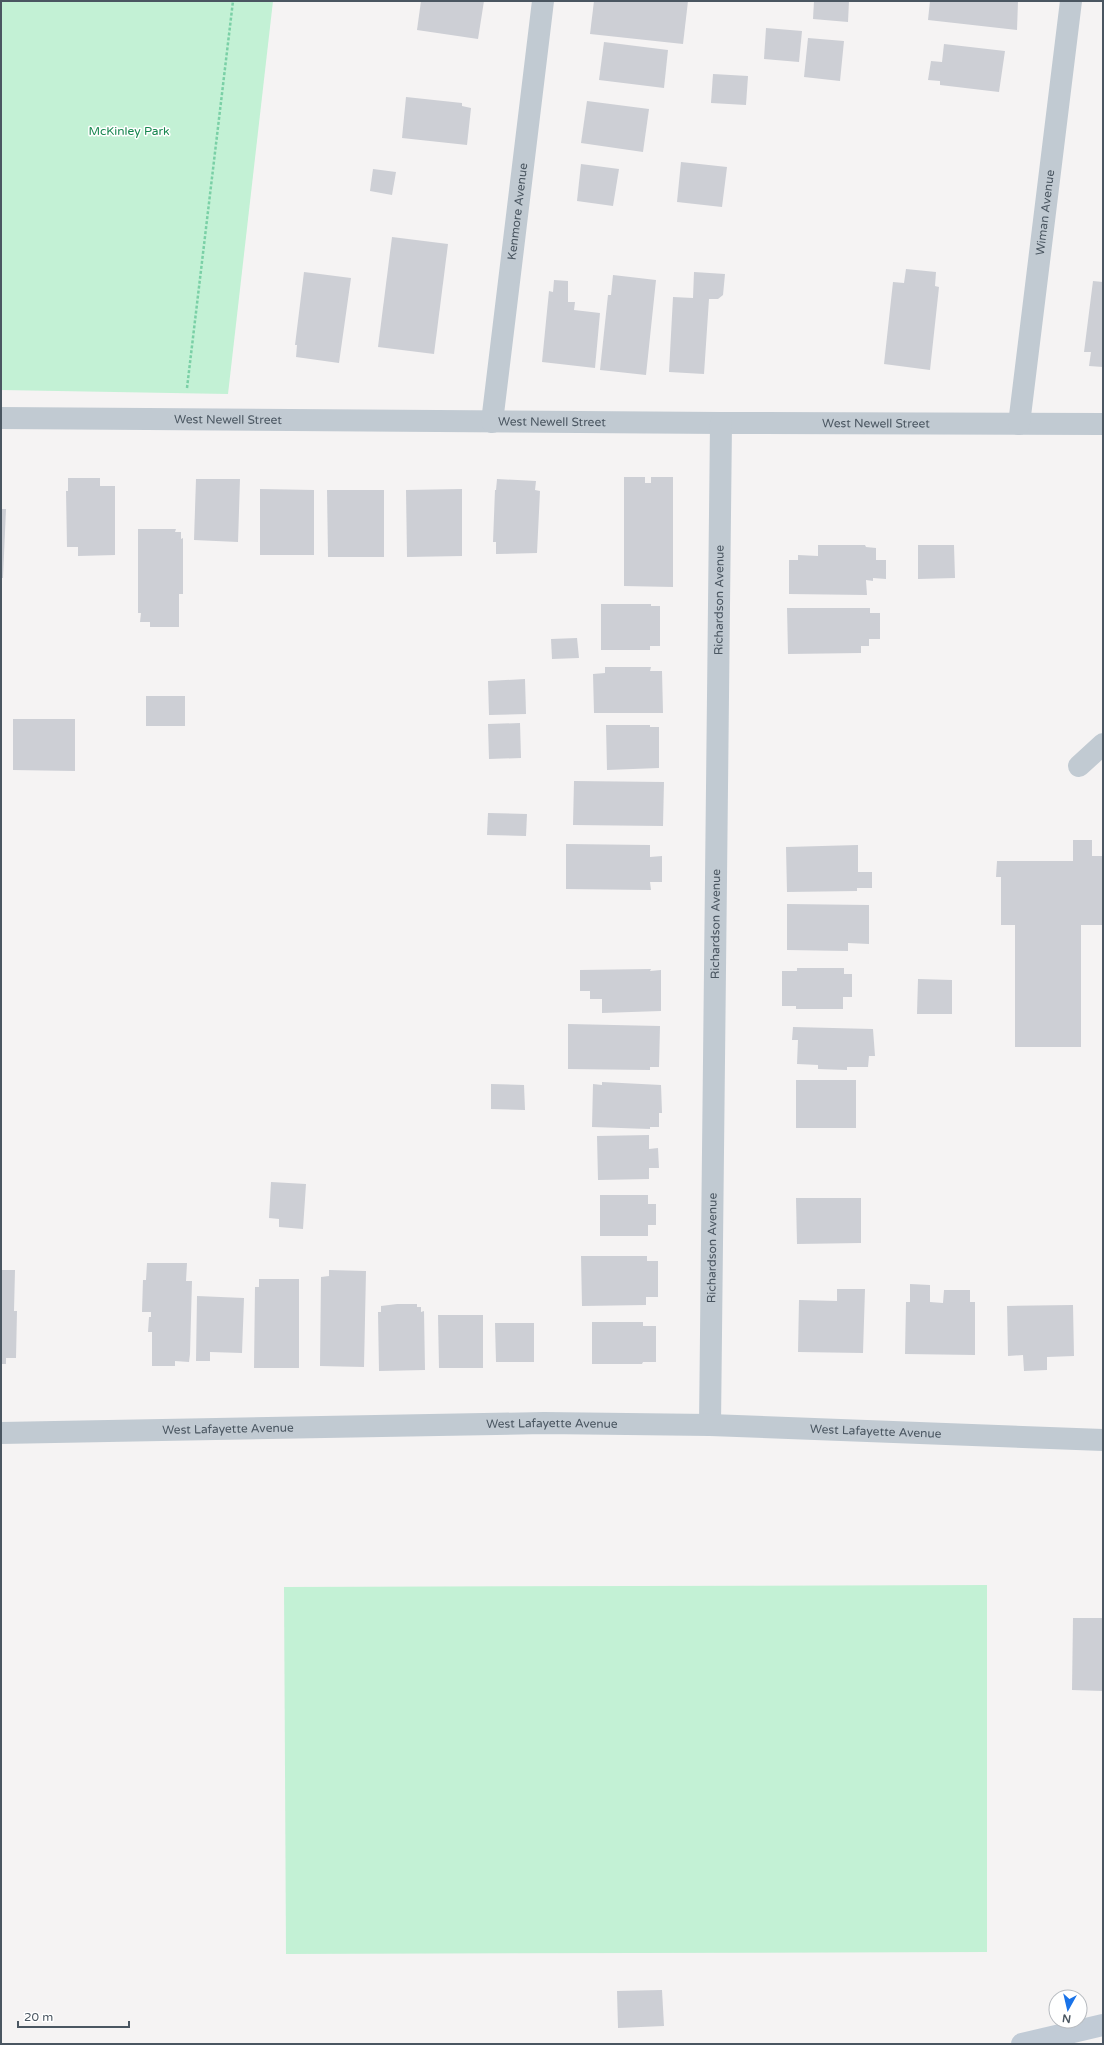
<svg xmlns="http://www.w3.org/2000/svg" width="1104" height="2045" font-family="'Varela Round',sans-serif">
<rect width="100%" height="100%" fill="#f5f3f3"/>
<!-- green -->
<g fill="#c3f1d5">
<path d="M 1,1 L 273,1 L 228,394 L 1,390 Z"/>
<path d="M 987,1585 L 987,1952 L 286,1954 L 284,1587 Z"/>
</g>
<!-- building -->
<g fill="#cdcfd5">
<path d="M 421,1 L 484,1 L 478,39 L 417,30 Z"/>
<path d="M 594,1 L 688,1 L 683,44 L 590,34 Z"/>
<path d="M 814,1 L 849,1 L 848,22 L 813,19 Z"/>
<path d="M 930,1 L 1018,1 L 1017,30 L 928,20 Z"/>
<path d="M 766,28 L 802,31 L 799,62 L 764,59 Z"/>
<path d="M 808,38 L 844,41 L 840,81 L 804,77 Z"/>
<path d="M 604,42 L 668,50 L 664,88 L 599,80 Z"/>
<path d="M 944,44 L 1005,51 L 999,92 L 940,85 L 940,81 L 928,80 L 931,61 L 942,62 Z"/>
<path d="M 713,74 L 748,76 L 746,105 L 711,103 Z"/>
<path d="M 406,97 L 462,103 L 462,106 L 471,108 L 467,145 L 402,138 Z"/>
<path d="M 587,101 L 649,109 L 643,152 L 581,143 Z"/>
<path d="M 681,162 L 727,167 L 722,207 L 677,202 Z"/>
<path d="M 581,164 L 619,169 L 613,206 L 577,201 Z"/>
<path d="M 373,169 L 396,172 L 392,195 L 370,191 Z"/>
<path d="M 392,237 L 448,244 L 434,354 L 378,347 Z"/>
<path d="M 906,269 L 936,272 L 935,286 L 939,287 L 930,370 L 884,364 L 893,282 L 904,283 Z"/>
<path d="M 304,272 L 351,278 L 339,363 L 296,357 L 297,345 L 295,345 Z"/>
<path d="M 694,272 L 725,274 L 723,295 L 718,299 L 709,299 L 704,374 L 669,372 L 673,297 L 693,298 Z"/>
<path d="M 613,275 L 656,280 L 646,375 L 600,370 L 608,295 L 611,295 Z"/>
<path d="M 554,280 L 568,281 L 568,302 L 575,302 L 574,310 L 600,313 L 595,368 L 542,362 L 549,291 L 553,292 Z"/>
<path d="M 1093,281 L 1103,282 L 1103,367 L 1089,366 L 1091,352 L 1084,352 Z"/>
<path d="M 624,477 L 645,477 L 645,483 L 651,483 L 651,477 L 673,477 L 673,587 L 624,586 Z"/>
<path d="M 68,478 L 100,478 L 100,486 L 115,486 L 115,555 L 78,556 L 78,547 L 67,547 L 66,491 L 68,491 Z"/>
<path d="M 196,479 L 240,479 L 238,542 L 194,540 Z"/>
<path d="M 497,479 L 536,481 L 535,490 L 540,491 L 537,553 L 496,554 L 496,542 L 493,542 L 495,490 L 496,490 Z"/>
<path d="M 260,489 L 314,490 L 314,555 L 260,555 Z"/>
<path d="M 462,489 L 462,556 L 407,557 L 406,490 Z"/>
<path d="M 327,490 L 384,490 L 384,557 L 328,557 Z"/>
<path d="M 1,509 L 6,509 L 3,578 L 1,578 Z"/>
<path d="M 138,529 L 176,529 L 175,532 L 181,532 L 181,539 L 183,538 L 183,594 L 179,594 L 179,627 L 150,627 L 150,622 L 140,622 L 141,613 L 138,613 Z"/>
<path d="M 818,545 L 865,545 L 866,547 L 876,548 L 876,560 L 886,560 L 886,579 L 873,578 L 873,581 L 866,580 L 867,595 L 789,594 L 789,560 L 798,560 L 798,555 L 818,556 Z"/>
<path d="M 918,545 L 954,545 L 955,578 L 918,579 Z"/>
<path d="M 601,604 L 651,604 L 651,606 L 660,606 L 660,646 L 650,646 L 650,650 L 601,650 Z"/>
<path d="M 787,608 L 870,608 L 870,613 L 880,613 L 880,639 L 869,639 L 869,646 L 861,646 L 861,653 L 788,654 Z"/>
<path d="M 577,638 L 579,658 L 552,659 L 551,639 Z"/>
<path d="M 605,667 L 651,667 L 650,671 L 662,671 L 663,713 L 594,713 L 593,674 L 605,673 Z"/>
<path d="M 525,679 L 526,714 L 489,715 L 488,681 Z"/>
<rect x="146" y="696" width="39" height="30"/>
<path d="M 13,719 L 75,719 L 75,771 L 13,770 Z"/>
<path d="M 520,723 L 521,758 L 489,759 L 488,724 Z"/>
<path d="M 606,725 L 650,725 L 650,727 L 659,727 L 659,768 L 607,770 Z"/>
<path d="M 574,781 L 664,782 L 663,826 L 573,825 Z"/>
<path d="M 488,813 L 527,814 L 526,836 L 487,835 Z"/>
<path d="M 1073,840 L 1092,840 L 1092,856 L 1103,856 L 1103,925 L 1081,925 L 1081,1047 L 1015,1047 L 1015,925 L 1001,925 L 1001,877 L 996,877 L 997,861 L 1073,861 Z"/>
<path d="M 566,844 L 650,845 L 650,857 L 662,856 L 662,882 L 650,882 L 651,890 L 566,889 Z"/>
<path d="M 858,845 L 858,872 L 872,872 L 872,888 L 857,888 L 857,891 L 787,892 L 786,847 Z"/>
<path d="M 787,904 L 869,905 L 869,944 L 848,943 L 848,951 L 787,950 Z"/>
<path d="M 797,968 L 844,968 L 844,974 L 852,974 L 852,997 L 843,997 L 843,1009 L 796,1009 L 796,1006 L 782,1006 L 782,971 L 797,971 Z"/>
<path d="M 651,969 L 650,971 L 661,970 L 661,1011 L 602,1013 L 602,999 L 590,999 L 590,991 L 580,991 L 580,970 Z"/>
<path d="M 918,979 L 952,980 L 952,1014 L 917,1014 Z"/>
<path d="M 568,1024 L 660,1026 L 659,1067 L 650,1067 L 650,1070 L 568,1069 Z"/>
<path d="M 793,1027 L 873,1029 L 875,1056 L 869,1056 L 868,1067 L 847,1067 L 847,1070 L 818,1069 L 818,1065 L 797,1064 L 798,1040 L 792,1040 Z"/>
<rect x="796" y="1080" width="60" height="48"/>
<path d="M 602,1082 L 661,1085 L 662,1113 L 659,1113 L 659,1127 L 650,1127 L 650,1129 L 592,1127 L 593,1084 L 602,1085 Z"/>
<path d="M 491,1084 L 524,1085 L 525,1110 L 491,1109 Z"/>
<path d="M 649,1135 L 649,1149 L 658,1148 L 659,1168 L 649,1168 L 649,1179 L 598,1180 L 597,1136 Z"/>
<path d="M 271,1182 L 306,1184 L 303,1229 L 279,1227 L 279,1219 L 269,1218 Z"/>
<path d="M 600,1195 L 648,1195 L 648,1204 L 656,1204 L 656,1225 L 648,1225 L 648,1236 L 600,1236 Z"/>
<path d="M 796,1198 L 861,1198 L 861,1243 L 797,1244 Z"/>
<path d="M 581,1256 L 647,1256 L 647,1261 L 658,1261 L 658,1297 L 646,1297 L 646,1305 L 582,1306 Z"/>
<path d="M 147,1263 L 187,1263 L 186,1281 L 192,1281 L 190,1354 L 189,1362 L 175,1361 L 175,1366 L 152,1366 L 152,1332 L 148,1332 L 149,1317 L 151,1317 L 151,1312 L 142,1312 L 143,1280 L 146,1280 Z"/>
<path d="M 1,1270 L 15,1270 L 14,1311 L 17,1311 L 16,1358 L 6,1358 L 6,1364 L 1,1364 Z"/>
<path d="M 329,1270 L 366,1271 L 364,1367 L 320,1366 L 321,1277 L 329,1276 Z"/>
<path d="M 259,1279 L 299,1279 L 299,1368 L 254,1368 L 255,1287 L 259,1287 Z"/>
<path d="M 910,1284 L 930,1285 L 930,1302 L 943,1303 L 944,1290 L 970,1290 L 970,1302 L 975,1302 L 975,1355 L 905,1354 L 906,1302 L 910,1302 Z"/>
<path d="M 837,1289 L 865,1289 L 863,1353 L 798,1352 L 799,1300 L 837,1301 Z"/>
<path d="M 197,1296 L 244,1298 L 242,1353 L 210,1352 L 210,1361 L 196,1361 Z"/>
<path d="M 397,1304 L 417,1304 L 417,1307 L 421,1307 L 421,1312 L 424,1311 L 425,1370 L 379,1371 L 378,1312 L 381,1312 L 381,1306 Z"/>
<path d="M 1073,1305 L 1074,1356 L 1047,1357 L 1047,1370 L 1024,1371 L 1023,1355 L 1008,1356 L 1007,1306 Z"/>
<path d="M 438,1315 L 483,1315 L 483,1368 L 439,1368 Z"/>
<path d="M 592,1322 L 643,1322 L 643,1326 L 656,1326 L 656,1362 L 643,1362 L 642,1364 L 592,1364 Z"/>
<path d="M 495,1323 L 534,1323 L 534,1362 L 496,1362 Z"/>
<path d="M 1073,1618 L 1103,1618 L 1103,1691 L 1072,1690 Z"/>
<path d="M 662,1990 L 664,2026 L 618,2028 L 617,1991 Z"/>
</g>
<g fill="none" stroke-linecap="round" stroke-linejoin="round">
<!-- path -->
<path stroke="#7ad0a6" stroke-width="2.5" stroke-dasharray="3 2" stroke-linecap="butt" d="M 187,388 L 233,1"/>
<!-- street -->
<g stroke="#c1cad2" stroke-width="22">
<path id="s1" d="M 1,418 L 721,423 L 1103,424"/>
<path id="s2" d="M 492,422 L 543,1"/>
<path id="s3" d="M 1019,424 L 1071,1"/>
<path d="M 1079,766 L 1103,744"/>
<path id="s4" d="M 710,1425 L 721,423"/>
<path id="s5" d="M 1,1433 L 544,1423 L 710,1425 L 1103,1440"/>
</g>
<!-- secondary -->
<path stroke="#c1cbd6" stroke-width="22" d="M 1022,2044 L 1103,2025"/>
</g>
<g text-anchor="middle" stroke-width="3" stroke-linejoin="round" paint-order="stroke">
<!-- park labels -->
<g font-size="12" fill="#17864f" stroke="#fff">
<text x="129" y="135">McKinley Park</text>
</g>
<!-- street labels -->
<g font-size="12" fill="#4a5661" stroke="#fff">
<text dy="4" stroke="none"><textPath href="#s2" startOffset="212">Kenmore Avenue</textPath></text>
<text dy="4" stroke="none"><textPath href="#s3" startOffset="213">Wiman Avenue</textPath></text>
<text dy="4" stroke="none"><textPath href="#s1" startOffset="227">West Newell Street</textPath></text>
<text dy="4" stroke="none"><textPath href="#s1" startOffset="551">West Newell Street</textPath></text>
<text dy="4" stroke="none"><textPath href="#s1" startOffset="875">West Newell Street</textPath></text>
<text dy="4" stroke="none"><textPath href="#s4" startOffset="825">Richardson Avenue</textPath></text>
<text dy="4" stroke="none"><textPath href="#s4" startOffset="501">Richardson Avenue</textPath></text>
<text dy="4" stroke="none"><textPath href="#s4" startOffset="177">Richardson Avenue</textPath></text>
<text dy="4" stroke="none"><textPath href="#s5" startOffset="551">West Lafayette Avenue</textPath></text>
<text dy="4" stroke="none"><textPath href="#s5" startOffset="227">West Lafayette Avenue</textPath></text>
<text dy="4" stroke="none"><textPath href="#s5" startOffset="875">West Lafayette Avenue</textPath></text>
</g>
</g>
<!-- border -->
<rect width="1104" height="2045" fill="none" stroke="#4a5661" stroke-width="4"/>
<!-- north arrow -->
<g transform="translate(1068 2009) rotate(188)"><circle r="19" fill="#ffffff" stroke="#b7bbc0"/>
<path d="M0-3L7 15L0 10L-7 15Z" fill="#1a73e8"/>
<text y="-6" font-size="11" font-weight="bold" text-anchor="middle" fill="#4a5661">N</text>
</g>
<!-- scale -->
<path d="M18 2021v6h111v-6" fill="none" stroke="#4a5661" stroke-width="2"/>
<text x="24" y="2021" font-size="12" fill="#4a5661" stroke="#ffffff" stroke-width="3" paint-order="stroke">20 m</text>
</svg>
